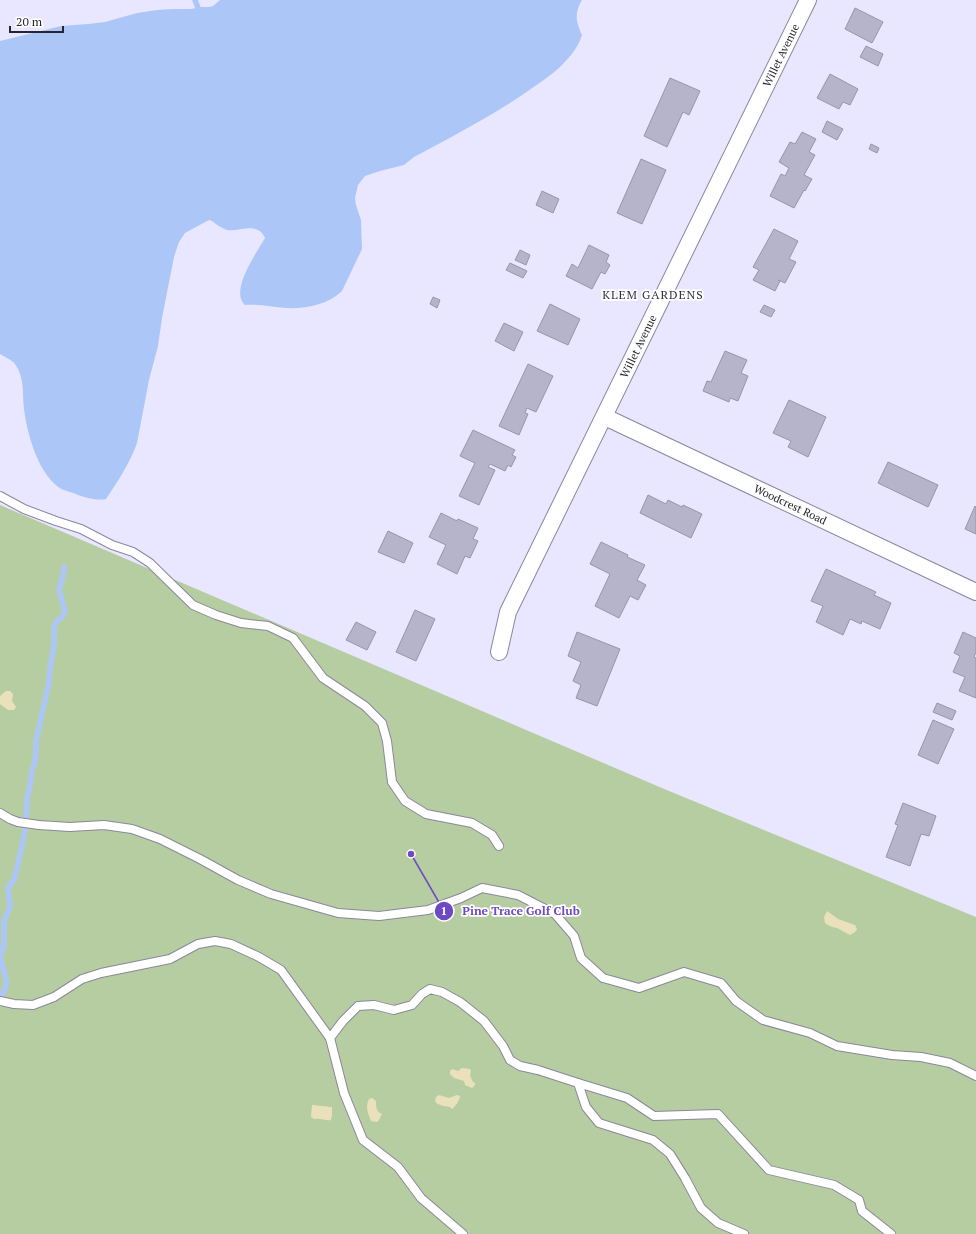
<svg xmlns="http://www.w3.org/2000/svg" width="976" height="1234" font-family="'PT Serif',serif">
<rect width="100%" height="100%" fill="#e9e7ff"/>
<!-- green -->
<path fill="#b6cda1" d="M 0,505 L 669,791 L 976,917 L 976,1234 L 0,1234 Z"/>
<!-- sand -->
<g fill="#eae1bc">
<path d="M 6,691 L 10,691 L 13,694 L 12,701 L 16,707 L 14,710 L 8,710 L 0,704 L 0,696 Z"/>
<path d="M 827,911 L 838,919 L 855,925 L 857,929 L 855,932 L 850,935 C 845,933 842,930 837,928 C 832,927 829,926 825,923 L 824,917 Z"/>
<path d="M 462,1068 L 470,1069 L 471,1071 L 470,1076 L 473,1082 L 475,1083 L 475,1085 L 472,1088 L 465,1085 L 464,1081 L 454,1078 L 450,1074 L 450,1071 L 452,1069 L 458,1071 Z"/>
<path d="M 439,1095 L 449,1098 L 457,1095 L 460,1096 C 460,1100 455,1107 452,1109 L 450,1107 C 445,1106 438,1106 435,1101 L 436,1097 Z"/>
<path d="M 372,1098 L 376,1101 C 376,1106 376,1112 382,1114 L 379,1120 L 377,1122 L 371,1121 C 368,1113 365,1107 369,1099 Z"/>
<path d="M 312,1105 C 314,1105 330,1107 332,1107 L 332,1115 L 331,1120 C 326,1121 321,1118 314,1119 L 311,1117 Z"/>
</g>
<!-- water -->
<path fill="#acc7f7" d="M 220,0 L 582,0 C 574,14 576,21 582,35 C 579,46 570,57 562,65 C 552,75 539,83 528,91 C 492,116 453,136 414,157 L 404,165 L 380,171 L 365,176 L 358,185 L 355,198 L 356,205 L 361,220 L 362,249 L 342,291 C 328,305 305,309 286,308 C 272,307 259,304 245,305 C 229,291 257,252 265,238 C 258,221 240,232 227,230 C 221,228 215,223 210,220 L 207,221 L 185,233 L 179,242 L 174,257 L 162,318 L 158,346 L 149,380 L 137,443 C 130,463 118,481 106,499 C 95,501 83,497 73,493 C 68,491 61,490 57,486 C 37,470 27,433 24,409 C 22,393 25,378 15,364 C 12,360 5,357 0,354 L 0,41 L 61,26 L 88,24 L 105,22 L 137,13 L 157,10 L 172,9 L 191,9 L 201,7 L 209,7 L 213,6 Z"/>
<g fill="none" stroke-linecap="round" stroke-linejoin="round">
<!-- stream -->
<g stroke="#acc7f7" stroke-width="5.5">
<path d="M 195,0 L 198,8"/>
<path d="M 0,999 L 6,986 L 6,979 L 0,956 L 4,945 L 4,921 L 10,906 L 8,888 L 10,884 L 14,880 L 17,868 L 24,837 L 27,806 L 27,798 L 30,787 L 32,770 L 35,762 L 36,751 L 36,741 L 49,682 L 50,668 L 54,646 L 54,628 L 56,622 L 62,617 L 65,611 L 59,590 L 64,572 L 64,567"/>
</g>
</g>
<!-- building -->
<g fill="#b6b4cb" stroke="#9795ab">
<path d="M 855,8 L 883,22 L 872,43 L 845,29 Z"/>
<path d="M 866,46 L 883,54 L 878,66 L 860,57 Z"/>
<path d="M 830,74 L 858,89 L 850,105 L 843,102 L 839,109 L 817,98 Z"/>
<path d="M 670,78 L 700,91 L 689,115 L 683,112 L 667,147 L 644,136 Z"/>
<path d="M 827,121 L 843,129 L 837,140 L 822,132 Z"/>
<path d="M 802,132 L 816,139 L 809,152 L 815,155 L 804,175 L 812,179 L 805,191 L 804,190 L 794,208 L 770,196 L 781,174 L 785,176 L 789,168 L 779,162 L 790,142 L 795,144 Z"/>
<path d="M 871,144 L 879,148 L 877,153 L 869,149 Z"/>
<path d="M 641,159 L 666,170 L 642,224 L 617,213 Z"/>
<path d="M 542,191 L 559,199 L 553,213 L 536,205 Z"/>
<path d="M 774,229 L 798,241 L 789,259 L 796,262 L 785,283 L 778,280 L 780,281 L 775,291 L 753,280 L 759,270 L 753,267 Z"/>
<path d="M 589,245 L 609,255 L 606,262 L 610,265 L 605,274 L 601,272 L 592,289 L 566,276 L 572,264 L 578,268 Z"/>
<path d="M 520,250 L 530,255 L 526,265 L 515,260 Z"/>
<path d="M 510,263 L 527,271 L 523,278 L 506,270 Z"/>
<path d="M 433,297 L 440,300 L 437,308 L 430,304 Z"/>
<path d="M 550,304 L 580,319 L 568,345 L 537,331 Z"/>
<path d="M 764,305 L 775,310 L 771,317 L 760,312 Z"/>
<path d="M 504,323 L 523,332 L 514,351 L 495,341 Z"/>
<path d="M 725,351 L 747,360 L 741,373 L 748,376 L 738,401 L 730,398 L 729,402 L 703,391 L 707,381 L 711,382 Z"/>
<path d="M 528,364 L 553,376 L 536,412 L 527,408 L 525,413 L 528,414 L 519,435 L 499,426 Z"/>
<path d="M 789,400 L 826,417 L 808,457 L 788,447 L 791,441 L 773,433 Z"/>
<path d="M 473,430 L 515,450 L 512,455 L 516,457 L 511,467 L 508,465 L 505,471 L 490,464 L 488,467 L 495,470 L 479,505 L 459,496 L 475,463 L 460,456 Z"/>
<path d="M 888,462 L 938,485 L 928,507 L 878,483 Z"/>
<path d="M 648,495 L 666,504 L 668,500 L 682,507 L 683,505 L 702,514 L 691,538 L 640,513 Z"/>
<path d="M 975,506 L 976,507 L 976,534 L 965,529 Z"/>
<path d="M 441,513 L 457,521 L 458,519 L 478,528 L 473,539 L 478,541 L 470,558 L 465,556 L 457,574 L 437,564 L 446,545 L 429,537 Z"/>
<path d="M 388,531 L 413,543 L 404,563 L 378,552 Z"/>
<path d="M 601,542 L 628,555 L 627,557 L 645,565 L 637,580 L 646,585 L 638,600 L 630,596 L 619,618 L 595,606 L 610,574 L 590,564 Z"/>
<path d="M 826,569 L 876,592 L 874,595 L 891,603 L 880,629 L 862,621 L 861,624 L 850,619 L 843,635 L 816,622 L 823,606 L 811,601 Z"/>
<path d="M 415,610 L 435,619 L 416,661 L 396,652 Z"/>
<path d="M 356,622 L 376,632 L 367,650 L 346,640 Z"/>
<path d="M 577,632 L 620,649 L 597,706 L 576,698 L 581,685 L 573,681 L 581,662 L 568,656 Z"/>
<path d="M 963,632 L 976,638 L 976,652 L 974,657 L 976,658 L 976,698 L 959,691 L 965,677 L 953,672 L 960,656 L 954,653 Z"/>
<path d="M 937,703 L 956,711 L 952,720 L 933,712 Z"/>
<path d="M 933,720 L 954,729 L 938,764 L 918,755 Z"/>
<path d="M 903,803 L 936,816 L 929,836 L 921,834 L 910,866 L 886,857 L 898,825 L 895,824 Z"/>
</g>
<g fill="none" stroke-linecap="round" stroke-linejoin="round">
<defs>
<g id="lane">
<path d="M 0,496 L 24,509 L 56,521 L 81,529 L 112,545 L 133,552 L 150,563 L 193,605 L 216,615 L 241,623 L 268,626 L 293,638 L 323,678 L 365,706 L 382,723 L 387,741 L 392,782 L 405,801 L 426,814 L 472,823 L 492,835 L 499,846"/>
<path d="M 0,813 L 10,819 L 18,822 L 39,825 L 70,827 L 104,825 L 132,829 L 160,839 L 200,859 L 238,880 L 271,894 L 338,913 L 379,916 L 428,910 L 461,898 L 482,888 L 518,895 L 555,914 L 574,936 L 581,958 L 603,978 L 639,988 L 684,972 L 721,983 L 736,1001 L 763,1020 L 810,1033 L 837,1046 L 892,1055 L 921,1057 L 950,1063 L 976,1076"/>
<path d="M 0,1001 L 14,1004 L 33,1005 L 54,997 L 82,979 L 101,973 L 170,959 L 198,944 L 215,941 L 231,944 L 259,957 L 281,970 L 330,1038 L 344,1093 L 363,1140 L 398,1167 L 421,1198 L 463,1234"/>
<path d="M 330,1038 L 343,1021 L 358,1006 L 374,1005 L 394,1010 L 412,1005 L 422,994 L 430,989 L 442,992 L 460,1002 L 484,1021 L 503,1046 L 510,1060 L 520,1066 L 538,1070 L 578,1083"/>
<path d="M 744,1234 L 718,1223 L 701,1208 L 685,1178 L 670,1154 L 653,1140 L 599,1123 L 586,1107 L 578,1083 L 627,1098 L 654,1116 L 718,1114 L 769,1170 L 834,1185 L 859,1200 L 862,1211 L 891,1234"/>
</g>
<g id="street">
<path id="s1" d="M 605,417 L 976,592"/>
<path id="s2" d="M 499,652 L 508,612 L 808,0"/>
</g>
</defs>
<!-- lane casing -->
<use href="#lane" stroke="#8a879d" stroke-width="10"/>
<!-- street casing -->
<use href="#street" stroke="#8a879d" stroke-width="18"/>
<!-- lane -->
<use href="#lane" stroke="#fff" stroke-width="8"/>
<!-- street -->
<use href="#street" stroke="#fff" stroke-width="16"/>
</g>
<g text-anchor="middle" stroke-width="3.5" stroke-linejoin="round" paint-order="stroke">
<!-- street labels -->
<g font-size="11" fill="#27262f" stroke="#fff">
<text dy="4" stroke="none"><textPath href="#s2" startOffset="661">Willet Avenue</textPath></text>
<text dy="4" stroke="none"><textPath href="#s2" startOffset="337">Willet Avenue</textPath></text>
<text dy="4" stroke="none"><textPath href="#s1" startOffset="205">Woodcrest Road</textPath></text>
</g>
<!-- neighbourhood labels -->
<g font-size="12" letter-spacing="1" fill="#312e41" stroke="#fff">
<text x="653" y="299">KLEM GARDENS</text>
</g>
</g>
<!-- callouts -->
<path fill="none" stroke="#6d4ac3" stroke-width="1.5" d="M411 854L444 911"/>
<g fill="#6d4ac3" stroke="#fff" stroke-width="1.5">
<circle cx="411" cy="854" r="4"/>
<circle cx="444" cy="911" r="10"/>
</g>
<g font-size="12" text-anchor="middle" font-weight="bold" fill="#fff">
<text x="444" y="915">1</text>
</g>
<g font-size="12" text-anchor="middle" font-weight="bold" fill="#6d4ac3" stroke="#fff" stroke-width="3.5" stroke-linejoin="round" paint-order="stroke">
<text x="521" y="915">Pine Trace Golf Club</text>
</g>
<!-- scale -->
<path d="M10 26v6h53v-6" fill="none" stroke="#27262f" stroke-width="2"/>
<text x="16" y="26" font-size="12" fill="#27262f" stroke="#ffffff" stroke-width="3" paint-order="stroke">20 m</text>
</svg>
